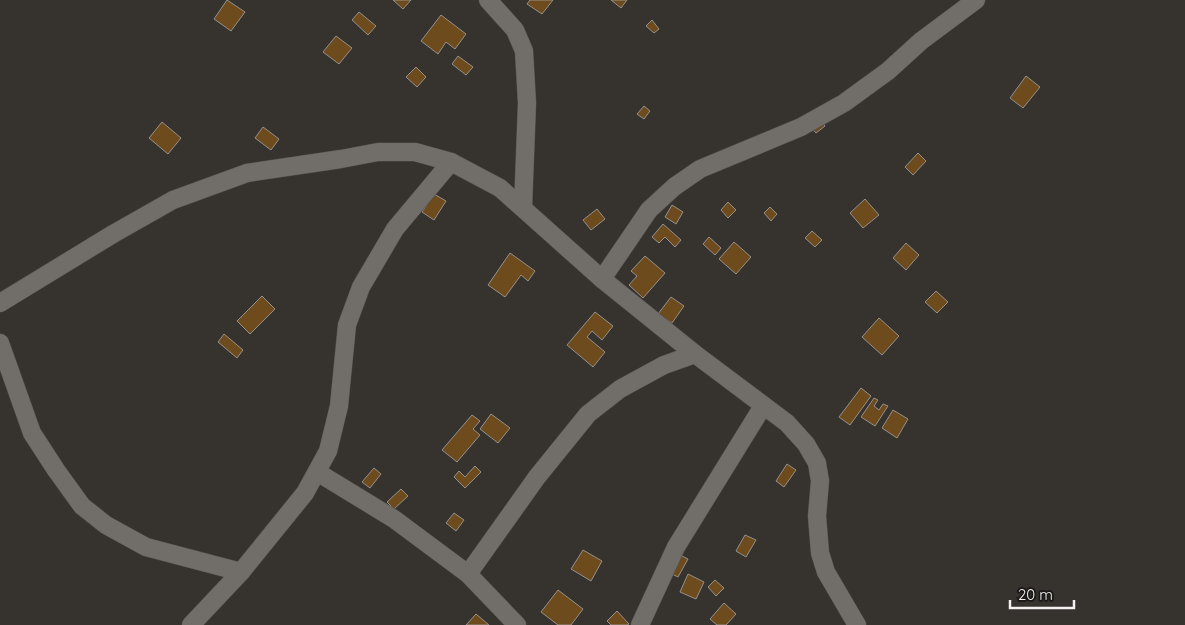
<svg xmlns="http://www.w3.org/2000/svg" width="1185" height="625" font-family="Quicksand,sans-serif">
<rect width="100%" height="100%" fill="#36322e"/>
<!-- building -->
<g fill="#6e4b1d" stroke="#95918d">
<path d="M 227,0 L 245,12 L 231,31 L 214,19 Z"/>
<path d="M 393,0 L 411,0 L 403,9 Z"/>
<path d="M 530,0 L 553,0 L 542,14 L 527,4 Z"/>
<path d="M 611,0 L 627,0 L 621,8 Z"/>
<path d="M 359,12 L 376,26 L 368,35 L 352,20 Z"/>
<path d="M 441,15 L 466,34 L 455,49 L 446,42 L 438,54 L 421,41 Z"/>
<path d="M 652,20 L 659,29 L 654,33 L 646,26 Z"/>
<path d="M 336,36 L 352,48 L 339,64 L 323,52 Z"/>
<path d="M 458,56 L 473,67 L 466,75 L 452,64 Z"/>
<path d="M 416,67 L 426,77 L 417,87 L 406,77 Z"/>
<path d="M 1026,76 L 1040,87 L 1023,108 L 1010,98 Z"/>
<path d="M 644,106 L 650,111 L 644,119 L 637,114 Z"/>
<path d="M 819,118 L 825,126 L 816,133 L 810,126 Z"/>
<path d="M 162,122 L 181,138 L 168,154 L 149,138 Z"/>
<path d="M 263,127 L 279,139 L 271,150 L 255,138 Z"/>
<path d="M 918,153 L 926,161 L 913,175 L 905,167 Z"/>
<path d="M 434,194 L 446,201 L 434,220 L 422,212 Z"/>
<path d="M 865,199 L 879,215 L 863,228 L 850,213 Z"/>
<path d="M 728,202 L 736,210 L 728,218 L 721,210 Z"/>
<path d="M 672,205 L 683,212 L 676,224 L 665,217 Z"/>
<path d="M 770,207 L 777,214 L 771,221 L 764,213 Z"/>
<path d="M 597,209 L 605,219 L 591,230 L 583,220 Z"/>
<path d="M 663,224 L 681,240 L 675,247 L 665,237 L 659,243 L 652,237 Z"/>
<path d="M 812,231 L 822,240 L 815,247 L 805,238 Z"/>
<path d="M 709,237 L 721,248 L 715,255 L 703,244 Z"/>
<path d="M 734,242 L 751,257 L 736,274 L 719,259 Z"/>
<path d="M 906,243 L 919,255 L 906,270 L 893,258 Z"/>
<path d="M 510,253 L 535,271 L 528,281 L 521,275 L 505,297 L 488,285 Z"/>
<path d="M 645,256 L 665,273 L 643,298 L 629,285 L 637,276 L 631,271 Z"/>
<path d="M 936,291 L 948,302 L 937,313 L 925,302 Z"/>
<path d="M 262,296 L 275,309 L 250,334 L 237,321 Z"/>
<path d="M 671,297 L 684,306 L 672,323 L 658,314 Z"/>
<path d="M 595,312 L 613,326 L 602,340 L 592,331 L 587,337 L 605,352 L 593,367 L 567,345 Z"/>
<path d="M 879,318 L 899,336 L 882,355 L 862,337 Z"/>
<path d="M 224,334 L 243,350 L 237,358 L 218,342 Z"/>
<path d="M 861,388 L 871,396 L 850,425 L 839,417 Z"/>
<path d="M 874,398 L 878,400 L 874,406 L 879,410 L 883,404 L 888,406 L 875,426 L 861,417 Z"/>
<path d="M 893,410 L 908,419 L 897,438 L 882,428 Z"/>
<path d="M 491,414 L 510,428 L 498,443 L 480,429 Z"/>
<path d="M 472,415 L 480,421 L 473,429 L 480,435 L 457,462 L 442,450 Z"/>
<path d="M 787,464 L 796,470 L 784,487 L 776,481 Z"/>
<path d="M 475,466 L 481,472 L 465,488 L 454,477 L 459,471 L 465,477 Z"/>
<path d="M 374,468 L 381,474 L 370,488 L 362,482 Z"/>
<path d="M 401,489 L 408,496 L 394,509 L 387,502 Z"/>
<path d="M 454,513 L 464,520 L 456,531 L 446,523 Z"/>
<path d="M 745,535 L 756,540 L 746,557 L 736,551 Z"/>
<path d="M 583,550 L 602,561 L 591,581 L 571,569 Z"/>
<path d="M 676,553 L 688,559 L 678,577 L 666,571 Z"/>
<path d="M 688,574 L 704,582 L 696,599 L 680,592 Z"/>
<path d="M 715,580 L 724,588 L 716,596 L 708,587 Z"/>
<path d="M 558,590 L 583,609 L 571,625 L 558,625 L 541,612 Z"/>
<path d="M 724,603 L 736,614 L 726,625 L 717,625 L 710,619 Z"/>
<path d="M 617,611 L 629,624 L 627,625 L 611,625 L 607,621 Z"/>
<path d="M 476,614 L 489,625 L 466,625 Z"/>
</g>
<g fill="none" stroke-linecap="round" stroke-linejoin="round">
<defs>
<g id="street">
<path d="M 488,0 L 515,30 L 524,51 L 527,103 L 523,208"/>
<path d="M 602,279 L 649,210 L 674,187 L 700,169 L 801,127 L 844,103 L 888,71 L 921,41 L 976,0"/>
<path d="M 0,303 L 113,234 L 173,200 L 247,173 L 341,159 L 378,152 L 415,152 L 451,162 L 500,188 L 602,279 L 695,354 L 787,423 L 806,444 L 817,463 L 820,481 L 817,516 L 820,553 L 826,572 L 857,625"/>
<path d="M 0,343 L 32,433 L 56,470 L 82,506 L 106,525 L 146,547 L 241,572"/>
<path d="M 317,472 L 394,519 L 468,574 L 517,625"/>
<path d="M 468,574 L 537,477 L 588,414 L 620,389 L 664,365 L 695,354"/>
<path d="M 191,625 L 241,572 L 305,493 L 328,451 L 339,406 L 347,325 L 361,287 L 395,229 L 451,162"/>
<path d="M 640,625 L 676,547 L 763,406"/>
</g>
</defs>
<!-- street casing -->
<use href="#street" stroke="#504e4b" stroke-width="19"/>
<!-- street -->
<use href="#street" stroke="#716d69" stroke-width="18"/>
</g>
<!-- scale -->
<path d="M1010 600v8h64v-8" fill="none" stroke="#f3f1ef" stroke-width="2.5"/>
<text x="1018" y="600" font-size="15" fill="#f3f1ef" stroke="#1c1a19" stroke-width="4" paint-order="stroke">20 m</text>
</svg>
